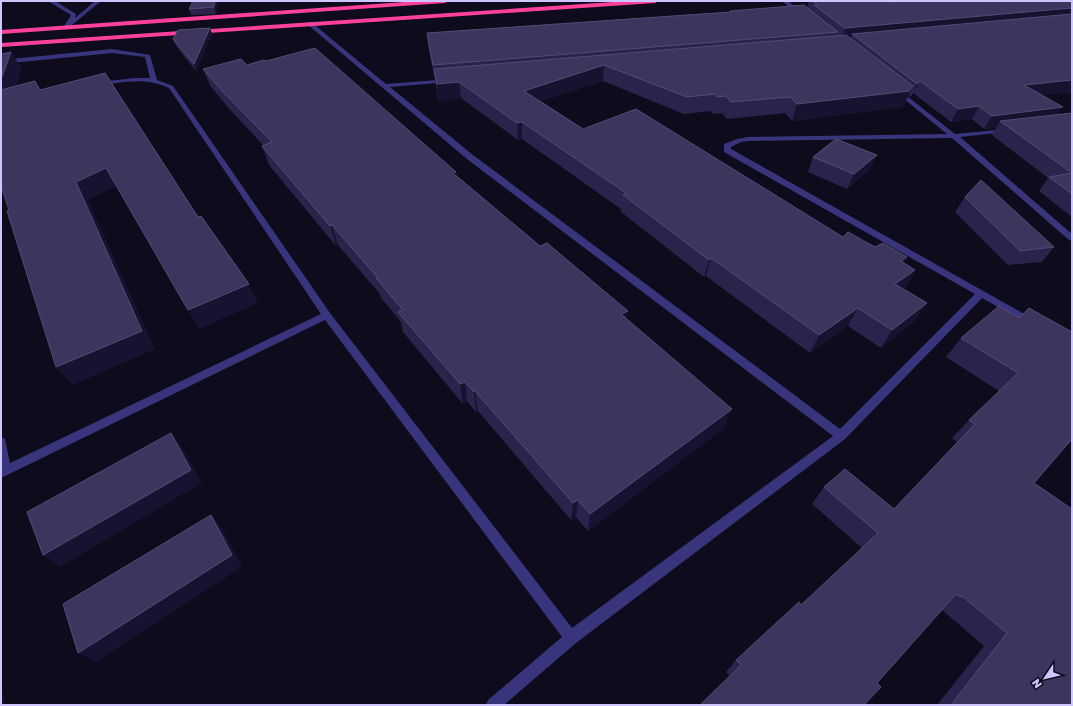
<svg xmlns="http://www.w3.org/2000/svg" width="1073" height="706" font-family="'Golos Text',sans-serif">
<rect width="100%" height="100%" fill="#0e0b1c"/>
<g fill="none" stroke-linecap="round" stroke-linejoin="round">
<!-- street -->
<g fill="#38357c" fill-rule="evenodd">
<path d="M 48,1 L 55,1 L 76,14 L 75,18 L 95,1 L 101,1 L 66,30 L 63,28 L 71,15 Z"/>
<path d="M 782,1 L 788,1 L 804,14 L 799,15 Z"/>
<path d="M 307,22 L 311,22 L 386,84 L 451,79 L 452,80 L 449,82 L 390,87 L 473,155 L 840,429 L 975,294 L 724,152 L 724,144 L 737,139 L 748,137 L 947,134 L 893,90 L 898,89 L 955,134 L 1008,129 L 1009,130 L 1006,132 L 960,137 L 1072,234 L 1072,241 L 1069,240 L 952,138 L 748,141 L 741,142 L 731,147 L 731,149 L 1035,320 L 1037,322 L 1035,324 L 1029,324 L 982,298 L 845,439 L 576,643 L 504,705 L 486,705 L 488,700 L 562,637 L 325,320 L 1,478 L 1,437 L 5,439 L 10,463 L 321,314 L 169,88 C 146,77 122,82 98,86 L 95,84 L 98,82 L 135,78 L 150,78 L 145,57 L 112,53 L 1,64 L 1,60 L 112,49 L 150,55 L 157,80 L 173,86 L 330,313 L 572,628 L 833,436 L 467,159 L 307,24 Z"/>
</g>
<!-- highway -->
<g fill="#ff419b" fill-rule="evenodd">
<path d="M 419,1 L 448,1 L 445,3 L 1,34 L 1,30 Z"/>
<path d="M 628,1 L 658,1 L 655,3 L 1,47 L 1,43 Z"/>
</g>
</g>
<!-- wall -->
<g fill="#2b234b">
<path d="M 219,1 L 216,14 L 191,15 L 189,9 Z"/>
<path d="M 809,1 L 887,1 L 890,2 L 1072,1 L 1072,92 L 1042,95 L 1059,114 L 1072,113 L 1072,217 L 1039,191 L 1048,178 L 992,135 L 996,128 L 984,129 L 972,119 L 951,122 L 913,93 L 911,97 L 909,95 L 905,103 L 901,107 L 792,121 L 785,113 L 727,119 L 722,113 L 713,114 L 711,111 L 684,114 L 603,81 L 541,101 L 583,129 L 843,237 L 875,247 L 915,270 L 904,289 L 927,303 L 915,320 L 881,348 L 848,326 L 810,353 L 706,276 L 704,277 L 621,212 L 621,209 L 522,139 L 518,140 L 461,98 L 439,101 L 428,46 L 427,33 L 729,12 L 730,11 L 807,8 Z"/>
<path d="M 210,28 L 212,34 L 196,71 L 176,46 L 173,39 Z"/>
<path d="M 266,61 L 457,176 L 540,246 L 628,311 L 626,319 L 724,428 L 588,531 L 576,517 L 571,520 L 478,411 L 476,412 L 467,401 L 463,404 L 403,332 L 401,322 L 381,298 L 380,294 L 338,245 L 336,246 L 269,165 L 262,146 L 263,145 L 232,112 L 211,87 L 203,69 L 247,65 Z"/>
<path d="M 813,157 L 870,169 L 847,189 L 808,172 Z"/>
<path d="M 965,197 L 1054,247 L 1042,262 L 1008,265 L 955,212 Z"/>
<path d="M 1019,318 L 1034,483 L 1072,705 L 937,705 L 984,646 L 942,610 L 730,676 L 726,672 L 736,660 L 801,605 L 862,548 L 812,504 L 824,487 L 894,509 L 957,442 L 952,438 L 969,420 L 999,391 L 946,357 L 961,338 Z"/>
</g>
<!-- shaded-wall -->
<g fill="#181230">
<path d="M 215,1 L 219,1 L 216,14 L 214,7 Z"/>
<path d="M 1072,8 L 1072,19 L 852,34 L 850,40 L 840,40 L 845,28 Z"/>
<path d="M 210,28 L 212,35 L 196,71 L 194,64 Z"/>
<path d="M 11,52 L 22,69 L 13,94 L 1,98 L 1,77 Z"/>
<path d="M 604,65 L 603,81 L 524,107 L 524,91 Z"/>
<path d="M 1072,80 L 1072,92 L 1016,98 L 1024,85 Z"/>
<path d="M 920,81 L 913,93 L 911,97 L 917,84 Z"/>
<path d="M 459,82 L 461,98 L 439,101 L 437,84 Z"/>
<path d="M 913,86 L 905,103 L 901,107 L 792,121 L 797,104 Z"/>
<path d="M 979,106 L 972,119 L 951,122 L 958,109 Z"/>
<path d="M 1063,107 L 1054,121 L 1000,121 L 996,128 L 984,129 L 992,116 Z"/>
<path d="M 522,122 L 522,139 L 518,140 L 517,123 Z"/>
<path d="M 877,155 L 870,169 L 847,189 L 854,174 Z"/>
<path d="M 106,168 L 116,186 L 88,200 L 155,349 L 73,385 L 56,367 L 76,182 Z"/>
<path d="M 332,225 L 338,245 L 336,246 L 330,226 Z"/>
<path d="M 907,257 L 897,275 L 901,261 Z"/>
<path d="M 711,258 L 706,276 L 704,277 L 709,260 Z"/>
<path d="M 915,270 L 905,288 L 885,301 L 895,284 Z"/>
<path d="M 249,284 L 258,303 L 199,329 L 188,310 Z"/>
<path d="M 927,303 L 915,320 L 881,348 L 892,330 Z"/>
<path d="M 858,308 L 848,326 L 810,353 L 819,335 Z"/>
<path d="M 628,311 L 624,331 L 621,314 Z"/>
<path d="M 465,382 L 467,401 L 463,404 L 460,384 Z"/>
<path d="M 475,391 L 478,411 L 476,412 L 474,392 Z"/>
<path d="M 732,409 L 724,428 L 588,531 L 590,514 Z"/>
<path d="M 171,433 L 182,447 L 202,483 L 60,567 L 43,555 Z"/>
<path d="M 578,500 L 576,517 L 571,520 L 573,503 Z"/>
<path d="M 211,515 L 222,528 L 242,567 L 96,662 L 78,653 Z"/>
<path d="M 1,686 L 5,705 L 1,705 Z"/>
</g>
<!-- building -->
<g fill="#3d355e" stroke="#534c77">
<path d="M 193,1 L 215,1 L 214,7 L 189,9 Z"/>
<path d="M 813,1 L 887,1 L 890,2 L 910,1 L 1072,1 L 1072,8 L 845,28 L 814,5 L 818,5 Z"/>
<path d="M 804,5 L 838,32 L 433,65 L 427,33 L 731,12 L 730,11 Z"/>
<path d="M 1072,14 L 1072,80 L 1024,85 L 1063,107 L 992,116 L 979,106 L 958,109 L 920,81 L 917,84 L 852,34 Z"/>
<path d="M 210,28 L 194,64 L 173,39 L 178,30 Z"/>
<path d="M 846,35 L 913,86 L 909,91 L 797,104 L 790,97 L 731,102 L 726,96 L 717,97 L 715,94 L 687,97 L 604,65 L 524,91 L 583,129 L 636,109 L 843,237 L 848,232 L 875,247 L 883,243 L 907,257 L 901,261 L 915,270 L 895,284 L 927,303 L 892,330 L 858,308 L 819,335 L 711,258 L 709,260 L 623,195 L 626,193 L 522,122 L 517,123 L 459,82 L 437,84 L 434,69 Z"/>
<path d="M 315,48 L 456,172 L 453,173 L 540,246 L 547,243 L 628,311 L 621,314 L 732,409 L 590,514 L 578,500 L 573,503 L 475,391 L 474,392 L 465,382 L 460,384 L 398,312 L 403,310 L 376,278 L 378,278 L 332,225 L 330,226 L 262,146 L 272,142 L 224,93 L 203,69 L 241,59 L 247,65 L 264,60 L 266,61 Z"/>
<path d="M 11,52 L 2,77 L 1,77 L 1,54 Z"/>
<path d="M 105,73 L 198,217 L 201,216 L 249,284 L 188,310 L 106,168 L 76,182 L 142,331 L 56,367 L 7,211 L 9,210 L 1,186 L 1,90 L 35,81 L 40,90 Z"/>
<path d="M 1072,113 L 1072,173 L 1000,121 Z"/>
<path d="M 836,139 L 877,155 L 854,174 L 813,157 Z"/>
<path d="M 1072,173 L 1072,194 L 1049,177 Z"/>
<path d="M 981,180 L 1054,247 L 1020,251 L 965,197 Z"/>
<path d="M 999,306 L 1019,318 L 1029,308 L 1072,332 L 1072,439 L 1034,483 L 1072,509 L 1072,705 L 951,705 L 1007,633 L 962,596 L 961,597 L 956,594 L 877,683 L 881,687 L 864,705 L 700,705 L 741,665 L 736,660 L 799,602 L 801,605 L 878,533 L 824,487 L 845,469 L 894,509 L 975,424 L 969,420 L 1018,373 L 961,338 Z"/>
<path d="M 171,433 L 191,470 L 43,555 L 27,512 Z"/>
<path d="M 211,515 L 232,555 L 78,653 L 63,604 Z"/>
</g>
<!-- border -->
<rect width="1073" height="706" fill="none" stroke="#cdc6ff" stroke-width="4"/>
<!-- north arrow -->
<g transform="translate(1045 678) rotate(235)" stroke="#0e0b1c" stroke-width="3" paint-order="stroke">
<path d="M0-3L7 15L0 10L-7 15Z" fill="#cdc6ff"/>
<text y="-6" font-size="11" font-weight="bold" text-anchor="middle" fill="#cdc6ff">N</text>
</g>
</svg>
